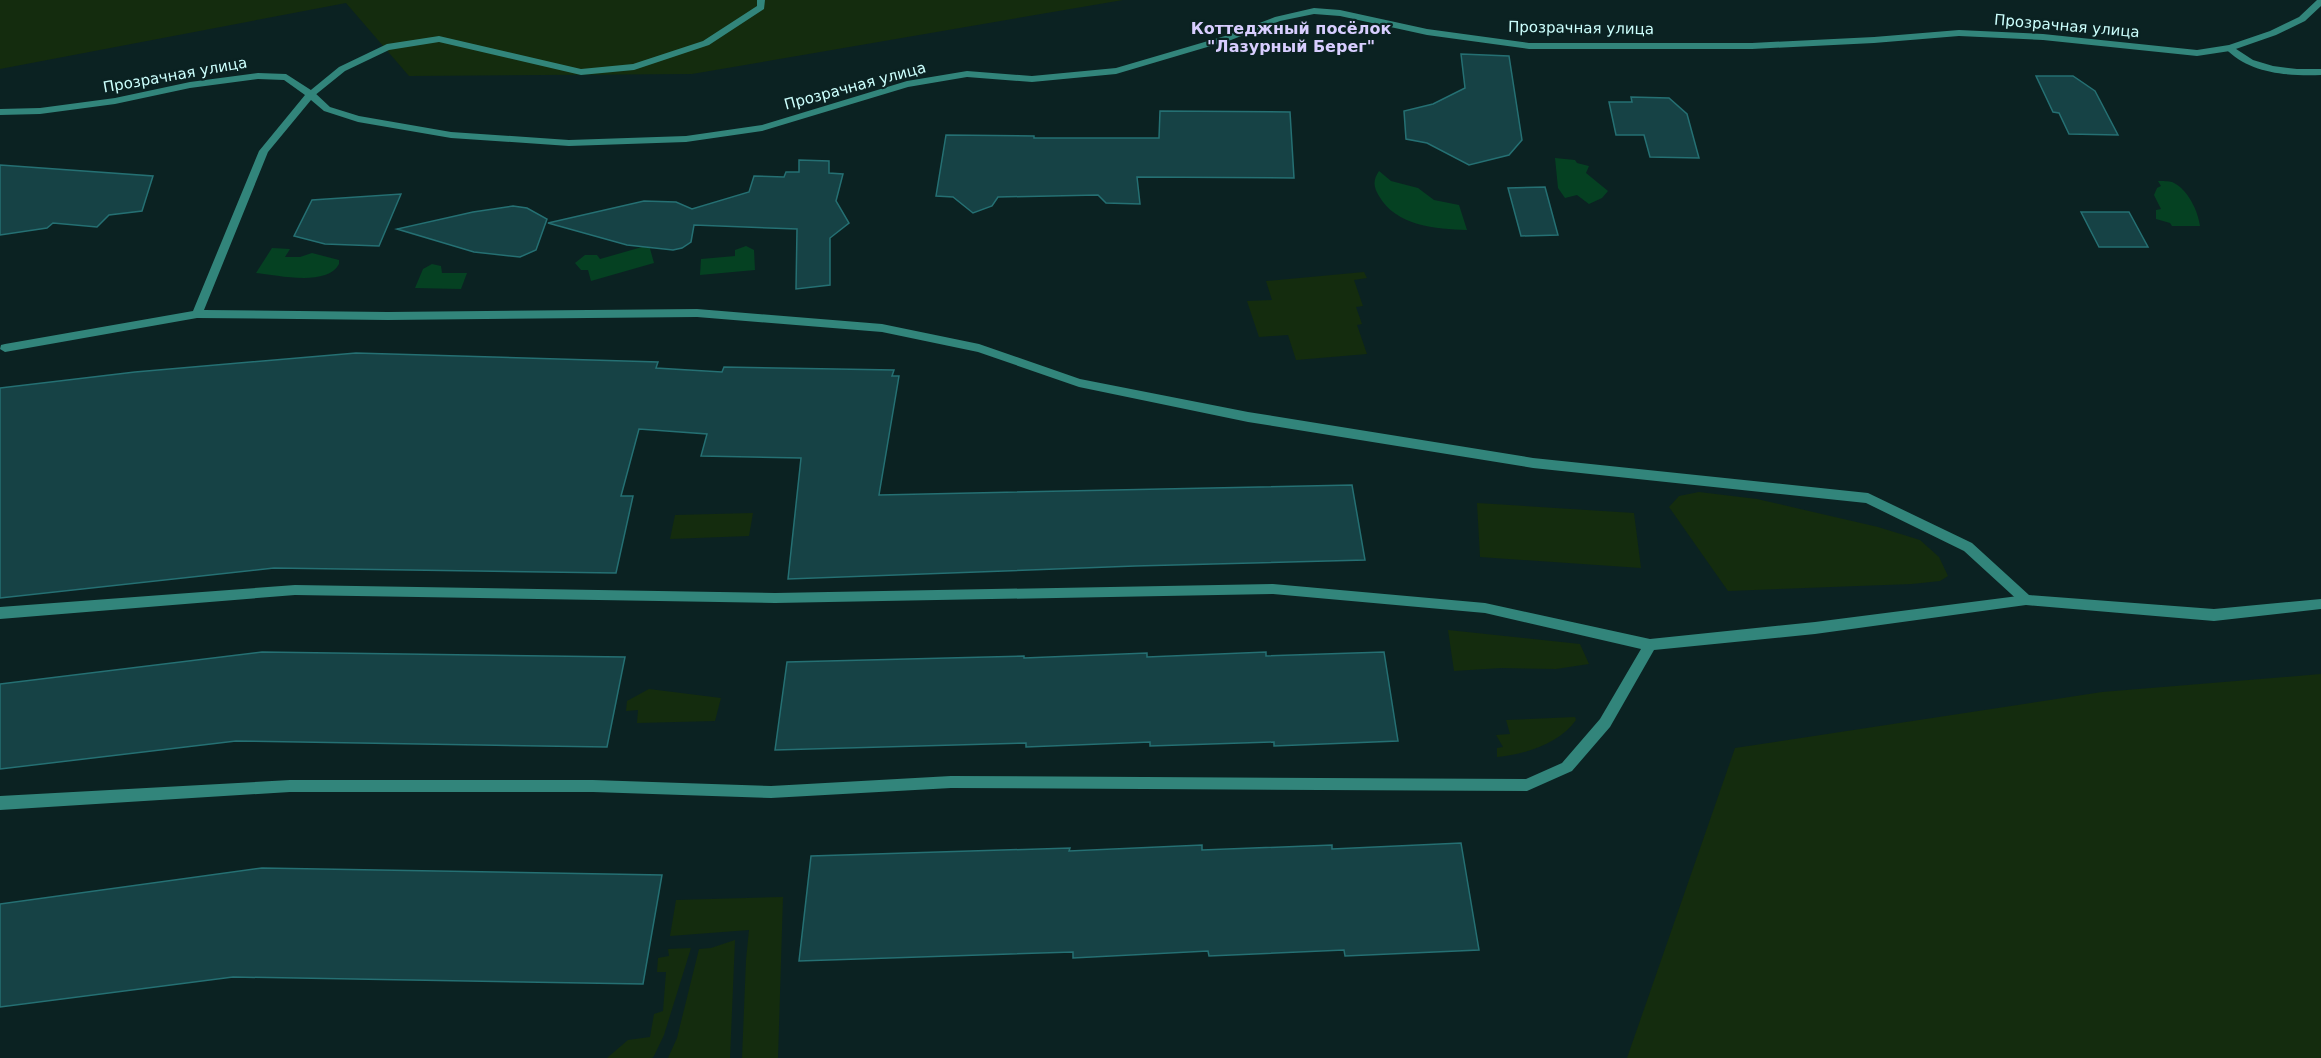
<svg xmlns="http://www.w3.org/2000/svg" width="2321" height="1058" font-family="'DejaVu Sans',sans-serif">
<rect width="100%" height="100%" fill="#0b2222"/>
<!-- green -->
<g fill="#142c0e">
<path d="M 0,0 L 1123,0 L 692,74 L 409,76 L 346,3 L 0,69 Z"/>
<path d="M 1364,272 L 1367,278 L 1354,280 L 1363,306 L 1356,307 L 1362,324 L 1357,325 L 1367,354 L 1296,360 L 1288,335 L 1259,337 L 1247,301 L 1272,300 L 1266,281 Z"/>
<path d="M 1699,492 L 1757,499 L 1878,527 L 1920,540 L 1939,557 L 1948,576 L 1940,581 L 1912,584 L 1728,591 L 1669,507 L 1679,496 Z"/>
<path d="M 1477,503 L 1634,513 L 1641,568 L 1480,557 Z"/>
<path d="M 753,513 L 749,536 L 670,539 L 675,515 Z"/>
<path d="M 1448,630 L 1580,644 L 1589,664 L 1556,669 L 1501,668 L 1454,671 Z"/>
<path d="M 2321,674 L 2321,1058 L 1627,1058 L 1735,748 L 2102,692 Z"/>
<path d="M 649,689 L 721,698 L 715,721 L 637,723 L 638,710 L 626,711 L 627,701 Z"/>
<path d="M 1575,717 L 1576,720 C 1560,743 1524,755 1497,757 L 1497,748 L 1503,747 L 1496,735 L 1510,734 L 1506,720 Z"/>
<path d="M 783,897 L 778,1058 L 742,1058 L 746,960 L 749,930 L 670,936 L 676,900 Z"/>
<path d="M 735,940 L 730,1058 L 668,1058 L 677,1038 L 699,949 L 711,948 Z"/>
<path d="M 691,948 L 664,1035 L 654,1056 L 652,1058 L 607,1058 L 628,1040 L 650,1037 L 654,1014 L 663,1011 L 666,972 L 657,972 L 658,958 L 669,956 L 668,949 Z"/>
</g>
<!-- water -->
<g fill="#054122">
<path d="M 1555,158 L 1575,160 L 1577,163 L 1589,166 L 1586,173 L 1608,191 L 1602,198 L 1589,204 L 1577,195 L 1565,198 L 1558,188 Z"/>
<path d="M 1379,171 L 1391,181 L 1418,188 L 1434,200 L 1459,205 L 1467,230 C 1436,229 1396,226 1379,196 C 1373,186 1373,180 1379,171 Z"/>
<path d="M 2158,181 C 2162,181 2169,181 2172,182 C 2188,189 2198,211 2200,226 L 2172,226 L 2170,223 L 2156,219 L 2156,210 L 2161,209 L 2154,195 L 2157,188 L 2161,186 Z"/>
<path d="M 649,245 L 654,263 L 591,281 L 588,270 L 581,270 L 575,263 L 585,255 L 597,255 L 600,259 Z"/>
<path d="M 746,246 L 754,250 L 755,270 L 700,275 L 701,259 L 735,256 L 735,250 Z"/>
<path d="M 272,248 L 290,249 L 285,257 L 300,257 L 312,253 L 339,260 L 339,264 C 327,287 277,275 256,273 Z"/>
<path d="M 432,264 L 441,266 L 442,273 L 467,273 L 461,289 L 415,288 L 423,269 Z"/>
</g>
<!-- building -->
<g fill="#164245" stroke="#257073" stroke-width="1.5">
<path d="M 1461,54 L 1509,56 L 1522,140 L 1509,155 L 1469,165 L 1427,143 L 1406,139 L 1404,111 L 1433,104 L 1465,88 Z"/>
<path d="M 2036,76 L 2073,76 L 2095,91 L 2118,135 L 2069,134 L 2059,113 L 2053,112 Z"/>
<path d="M 1631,97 L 1669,98 L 1687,114 L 1699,158 L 1650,157 L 1644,135 L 1616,135 L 1609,102 L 1632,102 Z"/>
<path d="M 1160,111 L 1290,112 L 1294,178 L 1137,177 L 1140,204 L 1106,203 L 1098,195 L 998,197 L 992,206 L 973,213 L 953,197 L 936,196 L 946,135 L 1034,136 L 1034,138 L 1159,138 Z"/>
<path d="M 799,160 L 829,161 L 829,173 L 843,174 L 836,201 L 849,223 L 830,238 L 830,285 L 796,289 L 797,229 L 694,225 L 691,242 L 682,248 L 673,250 L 627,245 L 548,223 L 644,201 L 676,202 L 692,209 L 749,192 L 754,176 L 784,177 L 786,172 L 799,172 Z"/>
<path d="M 0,165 L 153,176 L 142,211 L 109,215 L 97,227 L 53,223 L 47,228 L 0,235 Z"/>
<path d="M 1545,187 L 1558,235 L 1521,236 L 1508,188 Z"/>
<path d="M 401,194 L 379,246 L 325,244 L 294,236 L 312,200 Z"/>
<path d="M 513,206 L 527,208 L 547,219 L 536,250 L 520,257 L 474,252 L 397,229 L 473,212 Z"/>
<path d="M 2081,212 L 2129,212 L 2148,247 L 2099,247 Z"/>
<path d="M 356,353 L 658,362 L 656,368 L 722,372 L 724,367 L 894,370 L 892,376 L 899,376 L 879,495 L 1352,485 L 1365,560 L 1135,566 L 788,579 L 801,458 L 701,456 L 707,434 L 639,429 L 621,496 L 633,496 L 616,573 L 274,568 L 0,598 L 0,388 L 135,372 Z"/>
<path d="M 262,652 L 625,657 L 607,747 L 236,741 L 0,769 L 0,684 Z"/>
<path d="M 1266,652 L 1266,656 L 1384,652 L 1398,741 L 1274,746 L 1274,742 L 1150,746 L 1150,742 L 1026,747 L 1026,743 L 775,750 L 787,662 L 1024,656 L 1024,658 L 1147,653 L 1147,657 Z"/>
<path d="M 1461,843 L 1479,950 L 1345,956 L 1344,950 L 1209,956 L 1208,951 L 1073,958 L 1073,952 L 799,961 L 811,856 L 1070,848 L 1069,851 L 1202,845 L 1202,850 L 1332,845 L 1332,849 Z"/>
<path d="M 262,868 L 662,875 L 643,984 L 233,977 L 0,1007 L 0,904 Z"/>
</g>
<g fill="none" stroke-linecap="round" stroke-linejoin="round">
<!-- lane -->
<g fill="#32857b" fill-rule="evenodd">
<path d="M 757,0 L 765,0 L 764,9 L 709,45 L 634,70 L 581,75 L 439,42 L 389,50 L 345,71 L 314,96 L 308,96 L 306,94 L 339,67 L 387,44 L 439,36 L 581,69 L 633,64 L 703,41 L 757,6 Z"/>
<path d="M 2230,45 L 2253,60 L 2273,66 L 2297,69 L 2321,69 L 2321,75 C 2288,76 2249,74 2225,48 Z"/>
<path d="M 1273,584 L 1485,603 L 1650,639 L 1815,622 L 2026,595 L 2030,596 L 2032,600 L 2030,604 L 2026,605 L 1815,634 L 1654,650 L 1610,727 L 1572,771 L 1527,791 L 951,788 L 771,798 L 593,792 L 290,792 L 0,810 L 0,796 L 290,780 L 593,780 L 771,786 L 951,776 L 1526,779 L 1562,763 L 1600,719 L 1641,649 L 1485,613 L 1273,594 L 775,603 L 295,595 L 0,619 L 0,607 L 295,585 L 775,593 Z"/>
</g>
<!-- street -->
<path fill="#32857b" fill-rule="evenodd" d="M 2317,0 L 2321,0 L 2321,6 L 2305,21 L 2276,35 L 2230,51 L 2197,56 L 2043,40 L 1959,36 L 1874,43 L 1752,49 L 1529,49 L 1427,35 L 1340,16 L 1314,14 L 1280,21 L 1231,40 L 1116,74 L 1032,82 L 967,77 L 908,87 L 762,131 L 686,142 L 569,146 L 451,138 L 358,122 L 324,111 L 311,100 L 268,152 L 204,310 L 388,312 L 697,309 L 882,324 L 979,344 L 1080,379 L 1248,412 L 1533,458 L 1868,493 L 1972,543 L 2029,595 L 2214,609 L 2321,599 L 2321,609 L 2214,621 L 2026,605 L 2022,604 L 1964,551 L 1866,503 L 1533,468 L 1248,422 L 1079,387 L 978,352 L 882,332 L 697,317 L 388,320 L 197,318 L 5,352 L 0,349 L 1,345 L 5,344 L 193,311 L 259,151 L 305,95 L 284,80 L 258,79 L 190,88 L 115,104 L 40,114 L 0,115 L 0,109 L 40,108 L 115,98 L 190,82 L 258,73 L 286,74 L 314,92 L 330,107 L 359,116 L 451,132 L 569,140 L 686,136 L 762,125 L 907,81 L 967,71 L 1032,76 L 1116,68 L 1225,36 L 1275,17 L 1314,8 L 1340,10 L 1427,29 L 1529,43 L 1752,43 L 1874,37 L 1959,30 L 2043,34 L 2197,50 L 2229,45 L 2270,31 L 2299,17 Z"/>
</g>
<g text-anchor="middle" stroke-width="4.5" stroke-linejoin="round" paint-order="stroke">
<!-- far-street labels -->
<g font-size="15" fill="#ccfffd" stroke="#0b2222">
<text transform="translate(2067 26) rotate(5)" y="5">Прозрачная улица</text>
<text transform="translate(1581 28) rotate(1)" y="5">Прозрачная улица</text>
<text transform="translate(175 75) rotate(-10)" y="5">Прозрачная улица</text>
<text transform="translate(855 86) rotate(-15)" y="5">Прозрачная улица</text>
</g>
<!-- far-neighbourhood labels -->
<g font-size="16" font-weight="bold" fill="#d8ceff" stroke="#0b2222">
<text x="1291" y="34">Коттеджный посёлок<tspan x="1291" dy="18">"Лазурный Берег"</tspan></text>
</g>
</g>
</svg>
